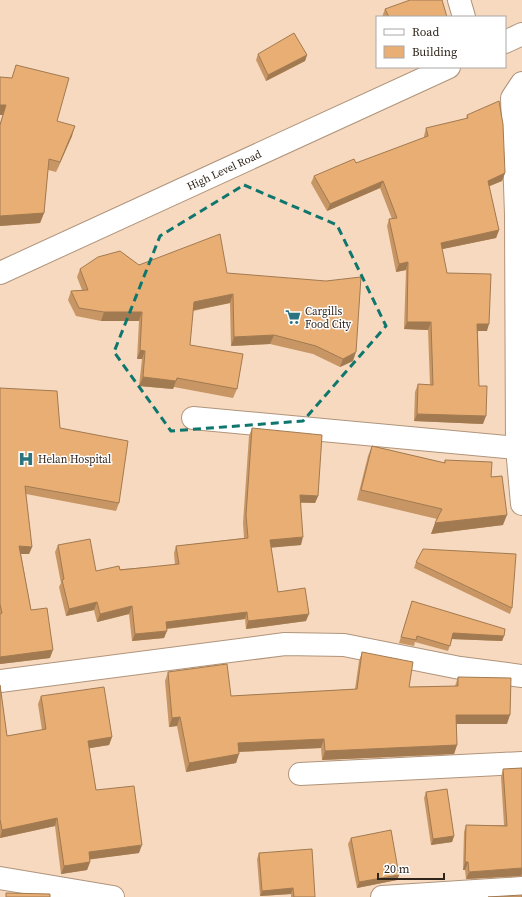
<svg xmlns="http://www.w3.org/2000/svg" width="522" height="897" font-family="'Source Serif 4',serif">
<rect width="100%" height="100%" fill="#f6d9be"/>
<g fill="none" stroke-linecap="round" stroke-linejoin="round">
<defs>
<g id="minor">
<path d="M 459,0 L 464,17"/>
<path d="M 522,83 L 512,98 L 516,214 L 517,448 L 522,504"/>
<path d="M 193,418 L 517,448"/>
<path d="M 0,681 L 285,644 L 344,645 L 460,668 L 522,676"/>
<path d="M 300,774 L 522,763"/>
<path d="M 0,878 L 113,897"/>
<path d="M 382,897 L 522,888"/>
</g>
<g id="highway">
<path d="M 505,42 L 522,34"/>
<path d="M 0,273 L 449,67"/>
</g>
</defs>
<!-- minor casing -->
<use href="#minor" stroke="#b0947b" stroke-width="24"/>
<!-- highway casing -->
<use href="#highway" stroke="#b0947b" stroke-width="24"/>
<!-- minor -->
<use href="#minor" stroke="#fff" stroke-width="22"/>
<!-- highway -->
<use href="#highway" stroke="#fff" stroke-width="22"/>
</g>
<!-- wall -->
<g fill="#c89664">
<path d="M 385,9 L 447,17 L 382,17 Z"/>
<path d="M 258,54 L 307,55 L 305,61 L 266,81 L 256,60 Z"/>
<path d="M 16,65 L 57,121 L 72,136 L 56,172 L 48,170 L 44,213 L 40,223 L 0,226 L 0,123 L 3,115 L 0,115 L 0,77 L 12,78 Z"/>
<path d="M 467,115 L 505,173 L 502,181 L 489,186 L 499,230 L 496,238 L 442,249 L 447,273 L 487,331 L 478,331 L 479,386 L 483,424 L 414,421 L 415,392 L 418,384 L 430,385 L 428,330 L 404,329 L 406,270 L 396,272 L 387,226 L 389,219 L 392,219 L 380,188 L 327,211 L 311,183 L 314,176 L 356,163 L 424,138 L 424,136 L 426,128 L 466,119 Z"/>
<path d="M 139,265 L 227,273 L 353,361 L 340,367 L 313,354 L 270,344 L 231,346 L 230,303 L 193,311 L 190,345 L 237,389 L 233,398 L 174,387 L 173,389 L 139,386 L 142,359 L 137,359 L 139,321 L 101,321 L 76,316 L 68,300 L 71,291 L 82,290 L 77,277 L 80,269 Z"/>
<path d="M 0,388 L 60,428 L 119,503 L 116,511 L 26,494 L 32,547 L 29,554 L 21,554 L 31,610 L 50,658 L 0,664 Z"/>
<path d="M 252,428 L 318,496 L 315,503 L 301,503 L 301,545 L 271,547 L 278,592 L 306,621 L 246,629 L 245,619 L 167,629 L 164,638 L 132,641 L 129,614 L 97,622 L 94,610 L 66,616 L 59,587 L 61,583 L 55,552 L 58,545 L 96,571 L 175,565 L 174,553 L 176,546 L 244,538 L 243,523 L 249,436 Z"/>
<path d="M 372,446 L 444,463 L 445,460 L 491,477 L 503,525 L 431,534 L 437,519 L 357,500 L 368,456 Z"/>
<path d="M 416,562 L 512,608 L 510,614 L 414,568 Z"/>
<path d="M 412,601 L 504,636 L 502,641 L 452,639 L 448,651 L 415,642 L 414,646 L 399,643 Z"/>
<path d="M 362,652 L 409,687 L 455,686 L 458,677 L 507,724 L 456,724 L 457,745 L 454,754 L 322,760 L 321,748 L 239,752 L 236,763 L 186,772 L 177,726 L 169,727 L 165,681 L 168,672 L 231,696 L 355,689 L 359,661 Z"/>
<path d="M 0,685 L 7,736 L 42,730 L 38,704 L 41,696 L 112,737 L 109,745 L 89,748 L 96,790 L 139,853 L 90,859 L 90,862 L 87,870 L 61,874 L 55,826 L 0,838 Z"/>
<path d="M 522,768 L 522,876 L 466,879 L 465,870 L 463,870 L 464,832 L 466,825 L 504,825 L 501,777 L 503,769 Z"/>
<path d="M 426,792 L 454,836 L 452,842 L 431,845 L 424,798 Z"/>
<path d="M 351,838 L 399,875 L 397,880 L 357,888 L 348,844 Z"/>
<path d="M 259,853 L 315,897 L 291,897 L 291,894 L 260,896 L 257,859 Z"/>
</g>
<!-- shaded-wall -->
<g fill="#a27a51">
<path d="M 307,55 L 305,61 L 266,81 L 268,75 Z"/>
<path d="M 0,105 L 6,105 L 3,115 L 0,115 Z"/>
<path d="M 75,126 L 72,136 L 56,172 L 60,162 Z"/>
<path d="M 505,173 L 502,181 L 485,188 L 488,181 Z"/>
<path d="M 383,181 L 380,188 L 327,211 L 330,204 Z"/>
<path d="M 44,213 L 40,223 L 0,226 L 0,216 Z"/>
<path d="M 499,230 L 496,238 L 438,250 L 441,243 Z"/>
<path d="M 408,262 L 406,270 L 396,272 L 399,264 Z"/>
<path d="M 233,294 L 230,303 L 190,311 L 194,302 Z"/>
<path d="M 104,312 L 142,312 L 139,321 L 101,321 Z"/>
<path d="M 407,322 L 431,322 L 428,330 L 404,329 Z"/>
<path d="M 477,324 L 489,324 L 487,331 L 475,331 Z"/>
<path d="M 274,335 L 270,344 L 231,346 L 234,337 Z"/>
<path d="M 140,350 L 145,351 L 142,359 L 137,359 Z"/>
<path d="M 356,352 L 353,361 L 340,367 L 343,359 Z"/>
<path d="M 143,377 L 176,381 L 173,389 L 139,386 Z"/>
<path d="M 417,414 L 486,416 L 483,424 L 414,421 Z"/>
<path d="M 300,495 L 318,496 L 315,503 L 297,502 Z"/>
<path d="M 507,515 L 503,525 L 431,534 L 435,523 Z"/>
<path d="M 303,537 L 301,545 L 268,548 L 270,540 Z"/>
<path d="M 19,546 L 32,547 L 29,554 L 17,554 Z"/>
<path d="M 97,602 L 94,610 L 66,616 L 69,609 Z"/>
<path d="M 132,606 L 129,614 L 97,622 L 100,614 Z"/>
<path d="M 247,612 L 245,619 L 163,629 L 166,622 Z"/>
<path d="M 309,614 L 306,621 L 246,629 L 248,621 Z"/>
<path d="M 167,631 L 164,638 L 132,641 L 135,634 Z"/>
<path d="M 453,633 L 504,636 L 502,641 L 451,639 Z"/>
<path d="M 53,650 L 50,658 L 0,664 L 0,657 Z"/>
<path d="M 456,715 L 510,715 L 507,724 L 453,724 Z"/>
<path d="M 180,717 L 177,726 L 169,727 L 172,718 Z"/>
<path d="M 112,737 L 109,745 L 85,749 L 88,741 Z"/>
<path d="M 324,739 L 321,748 L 234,752 L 238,743 Z"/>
<path d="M 457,745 L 454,754 L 322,760 L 325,751 Z"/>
<path d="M 239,754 L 236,763 L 186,772 L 189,763 Z"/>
<path d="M 57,818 L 55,826 L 0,838 L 2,830 Z"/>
<path d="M 454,836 L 452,842 L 431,845 L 433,839 Z"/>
<path d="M 142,845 L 139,853 L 86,860 L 89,852 Z"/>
<path d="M 90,862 L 87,870 L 61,874 L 64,866 Z"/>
<path d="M 465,862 L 468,862 L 465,870 L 463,870 Z"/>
<path d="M 522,868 L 522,873 L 521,876 L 466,879 L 469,872 Z"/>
<path d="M 399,875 L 397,880 L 357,888 L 359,882 Z"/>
<path d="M 293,888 L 291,894 L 260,896 L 262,891 Z"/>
</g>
<!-- building -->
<g fill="#e8ae74" stroke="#a27a51">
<path d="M 410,0 L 442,0 L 447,17 L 389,17 L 385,9 Z"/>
<path d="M 294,33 L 307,55 L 268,75 L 258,54 Z"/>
<path d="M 16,65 L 69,78 L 57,121 L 75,126 L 60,162 L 49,159 L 44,213 L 0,216 L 0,125 L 6,105 L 0,105 L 0,77 L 12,78 Z"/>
<path d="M 499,101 L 503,124 L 505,173 L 488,181 L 499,230 L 441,243 L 447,273 L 491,274 L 489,324 L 477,324 L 479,386 L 487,386 L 486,416 L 417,414 L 418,384 L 433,385 L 431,322 L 407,322 L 408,262 L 399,264 L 389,219 L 397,218 L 383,181 L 330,204 L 314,176 L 354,159 L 356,163 L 428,136 L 426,128 L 468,118 L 467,115 Z"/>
<path d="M 220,234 L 227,273 L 326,281 L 361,277 L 356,352 L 343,359 L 316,346 L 274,335 L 234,337 L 233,294 L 194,302 L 190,345 L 243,354 L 237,389 L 177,378 L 176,381 L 143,377 L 145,351 L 140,350 L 142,312 L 104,312 L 79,308 L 71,291 L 88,290 L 80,269 L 98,257 L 120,251 L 139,265 Z"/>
<path d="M 0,388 L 57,391 L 60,428 L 128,441 L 119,503 L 25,486 L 32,547 L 19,546 L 31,610 L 47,608 L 53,650 L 0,657 L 0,614 L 2,613 L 0,604 Z"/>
<path d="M 252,428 L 322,435 L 318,496 L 300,495 L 303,537 L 270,540 L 278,592 L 305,588 L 309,614 L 248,621 L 247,612 L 166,622 L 167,631 L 135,634 L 132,606 L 100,614 L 97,602 L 69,609 L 62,580 L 64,579 L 58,545 L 90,539 L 96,571 L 119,566 L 120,570 L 179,564 L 176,546 L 248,538 L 246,515 Z"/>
<path d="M 372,446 L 445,463 L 445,460 L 492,462 L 491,477 L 502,476 L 507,515 L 435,523 L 442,509 L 361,490 Z"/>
<path d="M 423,549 L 516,554 L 512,608 L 416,562 Z"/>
<path d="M 412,601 L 505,629 L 504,636 L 453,633 L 450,646 L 417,636 L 416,640 L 401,637 Z"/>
<path d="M 362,652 L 413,662 L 409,687 L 458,686 L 458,677 L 511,678 L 510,715 L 456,715 L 457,745 L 325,751 L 324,739 L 238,743 L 239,754 L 189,763 L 180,717 L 172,718 L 168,672 L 227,664 L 231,696 L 357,689 Z"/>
<path d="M 0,685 L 7,736 L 46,729 L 41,696 L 104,687 L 112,737 L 88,741 L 96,790 L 134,786 L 142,845 L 89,852 L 90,862 L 64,866 L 57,818 L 2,830 L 0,819 Z"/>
<path d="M 522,768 L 522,868 L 469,872 L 468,862 L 465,862 L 466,825 L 507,826 L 503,769 Z"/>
<path d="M 447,789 L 454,836 L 433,839 L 426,792 Z"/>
<path d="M 391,830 L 399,875 L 359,882 L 351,838 Z"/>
<path d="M 312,849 L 315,897 L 294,897 L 293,888 L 262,891 L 259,853 Z"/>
<path d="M 6,893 L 50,894 L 50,897 L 6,897 Z"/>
<path d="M 522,895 L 522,897 L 488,897 Z"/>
</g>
<!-- marked area -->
<path fill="none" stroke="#0f766e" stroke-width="3" stroke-dasharray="8 5" stroke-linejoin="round" d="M 244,185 L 337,225 L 386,326 L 303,421 L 171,431 L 114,352 L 160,236 Z"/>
<!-- icons -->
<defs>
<symbol id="supermarket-bare" viewBox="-9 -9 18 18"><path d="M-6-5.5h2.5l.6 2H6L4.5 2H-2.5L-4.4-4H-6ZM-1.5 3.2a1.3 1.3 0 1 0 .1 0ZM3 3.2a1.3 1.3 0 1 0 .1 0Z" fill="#2b737e" stroke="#fff" stroke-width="2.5" paint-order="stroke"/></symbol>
<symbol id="hospital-bare" viewBox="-9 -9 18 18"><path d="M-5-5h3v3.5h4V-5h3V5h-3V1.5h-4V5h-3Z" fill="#2b737e" stroke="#fff" stroke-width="2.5" paint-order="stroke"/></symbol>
</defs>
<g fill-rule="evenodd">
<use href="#supermarket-bare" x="282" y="306" width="22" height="22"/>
<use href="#hospital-bare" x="15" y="448" width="22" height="22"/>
</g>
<g text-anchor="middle" stroke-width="3" stroke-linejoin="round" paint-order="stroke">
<!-- street labels -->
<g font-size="11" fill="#30251b" stroke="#fff">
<text transform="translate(224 170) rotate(-25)" y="4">High Level Road</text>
</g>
<!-- poi labels -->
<g font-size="11" fill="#30251b" stroke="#fff" text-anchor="start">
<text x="305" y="315">Cargills<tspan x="305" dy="13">Food City</tspan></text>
<text x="38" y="463">Helan Hospital</text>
</g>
</g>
<!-- legend -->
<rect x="376" y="16" width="130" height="52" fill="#ffffff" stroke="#aca8a4"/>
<rect x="384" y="29" width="20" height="6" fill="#ffffff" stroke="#aca8a4"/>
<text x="412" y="36" font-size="12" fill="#30251b">Road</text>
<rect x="384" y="46" width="20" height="12" fill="#e8ae74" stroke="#aca8a4"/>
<text x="412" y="56" font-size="12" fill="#30251b">Building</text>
<!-- scale -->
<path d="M378 873v6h66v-6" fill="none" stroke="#30251b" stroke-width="2"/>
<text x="384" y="873" font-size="12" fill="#30251b" stroke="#ffffff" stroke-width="3" paint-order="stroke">20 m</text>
</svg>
